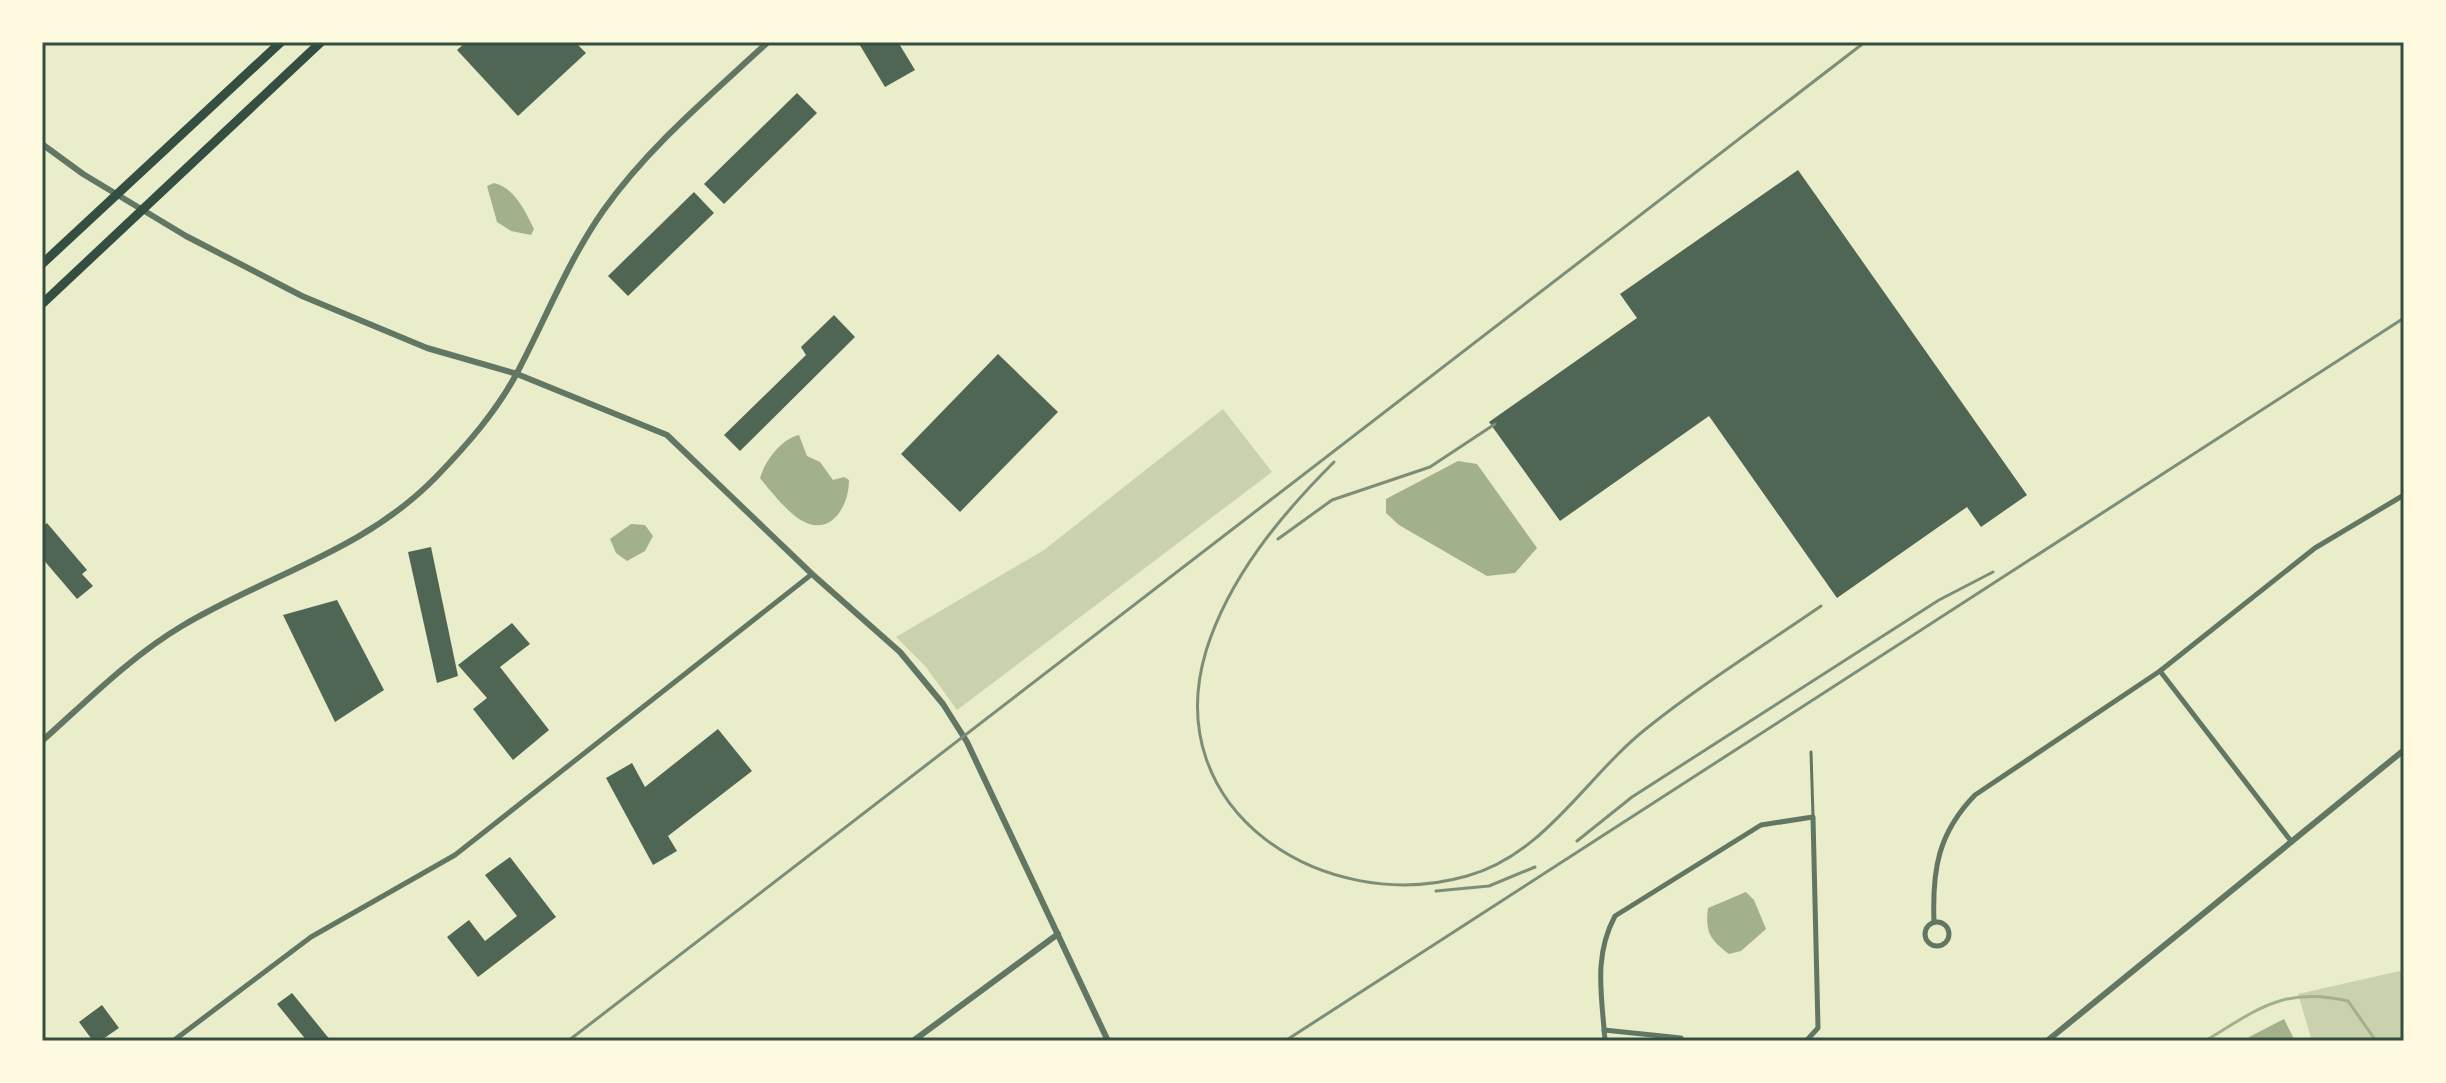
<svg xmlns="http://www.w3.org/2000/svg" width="2446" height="1083" font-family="'Times New Roman',serif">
<rect width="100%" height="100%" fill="#e9edc9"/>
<!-- green -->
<g fill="#cad2ad">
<path d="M 1223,409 L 1272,472 L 957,710 L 926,667 L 896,637 L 1044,550 Z"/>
<path d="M 2404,970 L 2404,1041 L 2312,1041 L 2298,994 Z"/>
</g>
<!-- water -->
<g fill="#a3b18a">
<path d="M 494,183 C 515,188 525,211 534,229 L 531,235 L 511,231 L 497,222 L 487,186 Z"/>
<path d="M 799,435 L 807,456 L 820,462 L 833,480 L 844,477 L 849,480 C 849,507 830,539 799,519 C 786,510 770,491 760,478 C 765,461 781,439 799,435 Z"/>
<path d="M 1458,461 L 1477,464 L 1537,548 L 1515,573 L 1487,576 L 1399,525 L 1386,513 L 1386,499 Z"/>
<path d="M 631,524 L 645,525 L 653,536 L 645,551 L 627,561 L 616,553 L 610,539 Z"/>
<path d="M 1746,892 L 1754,900 L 1766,929 L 1741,951 L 1729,954 C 1710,940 1705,932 1708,908 Z"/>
<path d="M 2284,1019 L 2295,1041 L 2250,1041 L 2249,1037 Z"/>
</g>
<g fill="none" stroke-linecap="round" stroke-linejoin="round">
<!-- stream -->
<path stroke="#a3b18a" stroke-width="3" d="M 2205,1041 C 2258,1009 2284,986 2348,1001 L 2376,1041"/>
</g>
<!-- building -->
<g fill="#4f6655">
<path d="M 466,42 L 575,42 L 586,53 L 518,116 L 457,50 Z"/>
<path d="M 858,42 L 898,42 L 915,70 L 885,87 Z"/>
<path d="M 797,93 L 817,113 L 724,204 L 704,184 Z"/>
<path d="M 1798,170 L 2027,495 L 1981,527 L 1967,507 L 1837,598 L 1709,416 L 1560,521 L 1489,422 L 1637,318 L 1620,294 Z"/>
<path d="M 694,192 L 714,213 L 628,296 L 608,276 Z"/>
<path d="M 834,315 L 855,337 L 740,451 L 724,435 L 806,355 L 801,347 Z"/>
<path d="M 998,354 L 1058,412 L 960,512 L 901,454 Z"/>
<path d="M 47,523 L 87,570 L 82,574 L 93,586 L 77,599 L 42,558 L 42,527 Z"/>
<path d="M 431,547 L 458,676 L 437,683 L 408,552 Z"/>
<path d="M 337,600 L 384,690 L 335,722 L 283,615 Z"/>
<path d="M 512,623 L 530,644 L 500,667 L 549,730 L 513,760 L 473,709 L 487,698 L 458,665 Z"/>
<path d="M 718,729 L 752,771 L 668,836 L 677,851 L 653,865 L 606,778 L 632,763 L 645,787 Z"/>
<path d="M 510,857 L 556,917 L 478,977 L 447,937 L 469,920 L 485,941 L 517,916 L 485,875 Z"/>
<path d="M 292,993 L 331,1041 L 307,1041 L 277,1004 Z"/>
<path d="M 102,1005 L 119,1028 L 100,1041 L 93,1041 L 79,1022 Z"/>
</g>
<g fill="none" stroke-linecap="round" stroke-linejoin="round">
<!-- service -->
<path stroke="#617663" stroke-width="3" d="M 1811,752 L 1813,816"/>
<!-- minor -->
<g stroke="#617663" stroke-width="5">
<path d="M 2160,671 L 2291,841"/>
<circle cx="1937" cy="934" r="12"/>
<path d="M 1934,922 C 1932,870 1938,833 1975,795 L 2160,671 L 2315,548 L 2404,495"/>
<path d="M 1604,1030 L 1681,1038"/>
<path d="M 173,1041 L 311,937 L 455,855 L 812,574"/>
<path d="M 1605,1041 C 1602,996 1593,957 1615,916 L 1761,825 L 1813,817 L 1818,1028 L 1806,1041"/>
</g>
<!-- tertiary -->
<g stroke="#617663" stroke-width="6">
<path d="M 42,144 L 83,174 L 186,236 L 302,296 L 427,348 L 517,374 L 667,435 L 812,574 L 900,652 L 943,704 L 967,742 L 1108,1041"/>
<path d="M 42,741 C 87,701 130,657 182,626 C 269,574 363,552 436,477 C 467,445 497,411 518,371 C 546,318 568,261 603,211 C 648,147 711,95 768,42"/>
<path d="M 913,1041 L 1058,934"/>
<path d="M 2047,1041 L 2404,750"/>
</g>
<!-- motorway -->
<g stroke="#344e41" stroke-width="9">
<path d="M 42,264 L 281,42"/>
<path d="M 42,304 L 321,42"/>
</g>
<!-- rail -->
<g stroke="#7c8e77" stroke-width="3">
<path d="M 1334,462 C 1281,515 1229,577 1206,651 C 1158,811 1324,917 1467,876 C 1546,854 1586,776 1647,728 C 1702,684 1763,646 1821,606"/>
<path d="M 1278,539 L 1332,500 L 1430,467 L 1495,424"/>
<path d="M 1577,841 L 1632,797 L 1939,600 L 1993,572"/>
<path d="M 1436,891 L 1489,886 L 1535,867"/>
<path d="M 568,1041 L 1865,42"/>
<path d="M 1285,1041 L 2404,318"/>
</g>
</g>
<!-- border -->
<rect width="2446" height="1083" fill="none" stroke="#fefae0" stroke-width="88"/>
<rect x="44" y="44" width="2358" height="995" fill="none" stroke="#344e41" stroke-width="3"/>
</svg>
